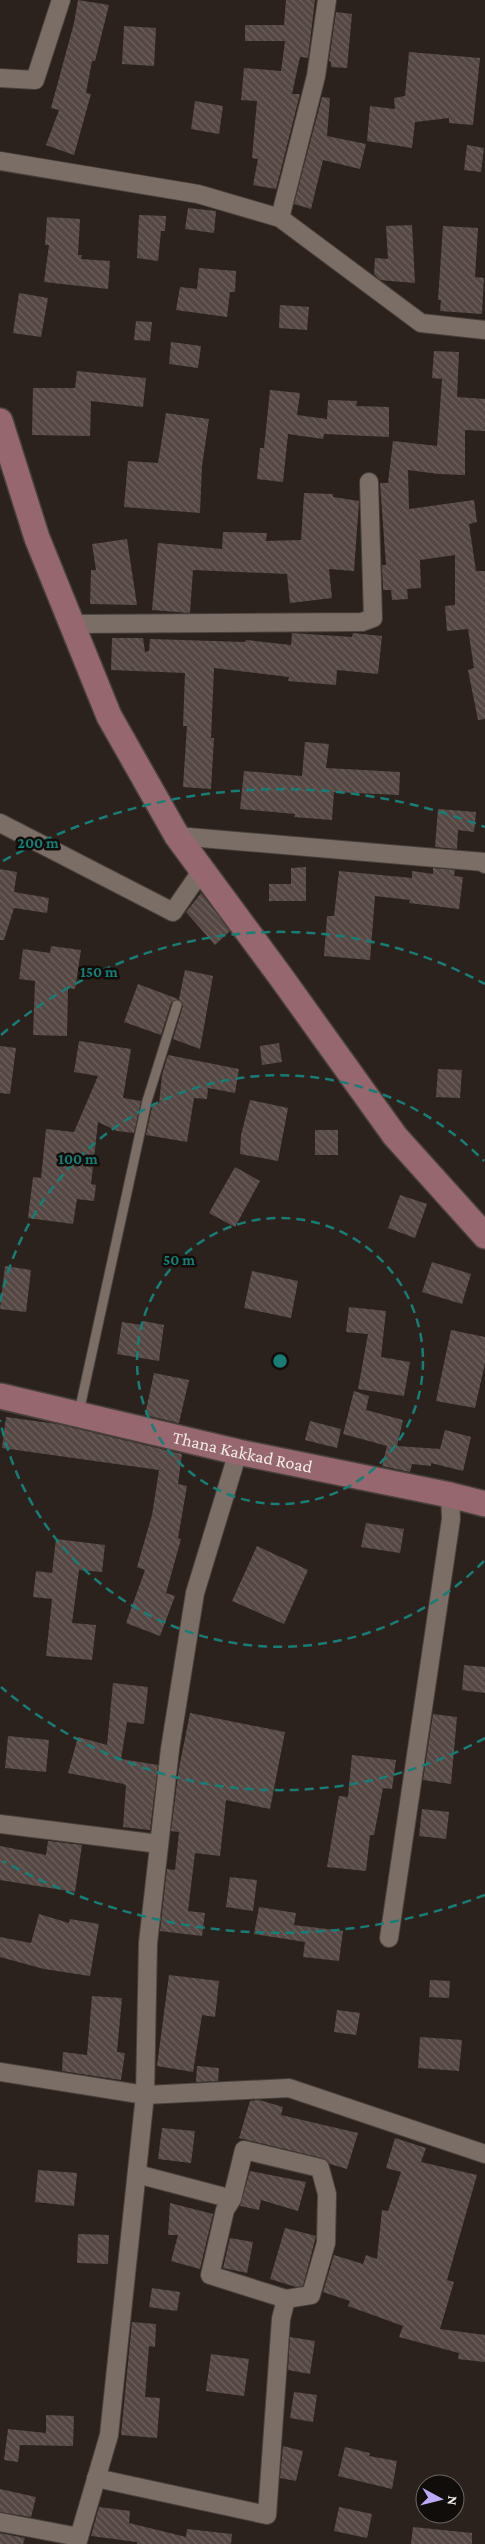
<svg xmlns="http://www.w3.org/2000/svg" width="485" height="2544" font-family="'Crimson Pro',serif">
<defs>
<pattern id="building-back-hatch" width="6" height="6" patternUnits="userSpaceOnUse" patternTransform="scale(1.25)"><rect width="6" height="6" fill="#544744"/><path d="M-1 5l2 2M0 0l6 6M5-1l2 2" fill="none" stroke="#6d625f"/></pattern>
</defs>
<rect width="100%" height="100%" fill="#2c221d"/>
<!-- building -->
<g fill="url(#building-back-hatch)">
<path d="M 78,0 L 109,5 L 95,61 L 92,61 L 86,93 L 91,94 L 74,155 L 46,145 L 59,110 L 51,108 L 74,23 Z"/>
<path d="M 286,0 L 315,0 L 308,58 L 300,57 L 292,94 L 300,94 L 276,189 L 253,185 L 258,159 L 252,158 L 257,101 L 241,100 L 244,68 L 281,71 L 285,41 L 245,41 L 245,25 L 284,25 Z"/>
<path d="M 336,12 L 352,14 L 347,68 L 331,67 L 331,62 L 329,61 Z"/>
<path d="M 124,26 L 156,28 L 154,66 L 122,64 Z"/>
<path d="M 409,52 L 480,58 L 473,125 L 449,123 L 449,118 L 415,122 L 412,148 L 367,141 L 370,106 L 395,109 L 394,98 L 405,96 Z"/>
<path d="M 322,97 L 330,98 L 327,136 L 366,144 L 360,169 L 323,160 L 311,209 L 294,204 Z"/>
<path d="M 195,101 L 223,106 L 219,134 L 191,129 Z"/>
<path d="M 467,145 L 484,148 L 481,172 L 464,170 Z"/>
<path d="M 188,208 L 216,211 L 214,233 L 185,229 Z"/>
<path d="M 139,215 L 166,216 L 165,231 L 161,231 L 158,261 L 137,258 Z"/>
<path d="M 47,217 L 80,219 L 78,255 L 82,255 L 81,259 L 110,261 L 108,289 L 44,282 L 49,245 L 45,245 Z"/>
<path d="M 412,225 L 415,283 L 380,280 L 374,274 L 375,258 L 388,259 L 386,226 Z"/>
<path d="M 443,226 L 478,228 L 475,277 L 484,278 L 482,314 L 440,311 L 441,300 L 438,300 Z"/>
<path d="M 199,268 L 236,271 L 235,292 L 230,292 L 227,317 L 176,310 L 180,287 L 197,289 Z"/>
<path d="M 19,293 L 48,298 L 41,337 L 13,333 Z"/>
<path d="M 280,305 L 309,307 L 307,330 L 279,328 Z"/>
<path d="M 136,321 L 152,322 L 150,341 L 134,340 Z"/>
<path d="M 171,342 L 201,346 L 198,368 L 169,364 Z"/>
<path d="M 434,351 L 459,352 L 457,397 L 485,399 L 485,431 L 465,430 L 465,475 L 439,474 L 408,470 L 409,509 L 474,500 L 477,522 L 469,524 L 476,571 L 485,571 L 485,719 L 478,720 L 468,670 L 474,668 L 468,629 L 447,631 L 445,606 L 455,605 L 455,555 L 420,560 L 421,588 L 407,589 L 408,599 L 392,600 L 391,590 L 383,590 L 382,565 L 386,565 L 380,483 L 388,483 L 393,441 L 437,446 L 442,379 L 432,378 Z"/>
<path d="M 77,371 L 146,378 L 143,407 L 91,401 L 90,436 L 32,435 L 33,388 L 75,388 Z"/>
<path d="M 270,390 L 300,393 L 297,415 L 327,419 L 328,400 L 357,401 L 356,406 L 389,407 L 389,437 L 324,434 L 323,439 L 288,434 L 283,482 L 257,479 L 260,448 L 264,448 Z"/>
<path d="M 166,413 L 209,419 L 202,466 L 200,513 L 124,507 L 128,461 L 158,463 Z"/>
<path d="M 304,493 L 333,494 L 333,497 L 359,501 L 354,571 L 329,569 L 332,598 L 290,603 L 287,574 L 193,570 L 190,613 L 152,610 L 158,543 L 222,549 L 223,532 L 267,533 L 266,541 L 301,540 Z"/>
<path d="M 127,539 L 137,605 L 90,604 L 91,570 L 96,570 L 92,544 Z"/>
<path d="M 292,633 L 352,637 L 353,633 L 382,636 L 378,674 L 337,670 L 336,685 L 288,681 L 289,677 L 214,668 L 211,738 L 214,738 L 211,789 L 183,787 L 187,726 L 183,726 L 185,673 L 111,670 L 112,638 L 143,638 L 145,652 L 149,651 L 150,639 L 245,642 L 246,640 L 291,645 Z"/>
<path d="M 305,742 L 329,744 L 326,768 L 400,772 L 399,795 L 334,792 L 332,820 L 294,817 L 295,814 L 240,809 L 244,771 L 302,776 Z"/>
<path d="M 438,809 L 476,812 L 474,832 L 458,830 L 457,849 L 435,847 Z"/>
<path d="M 306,867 L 306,901 L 269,901 L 269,884 L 291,884 L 291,868 Z"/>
<path d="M 433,868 L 455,870 L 454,876 L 463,877 L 459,909 L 409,903 L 410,900 L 375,896 L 370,960 L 324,956 L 327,916 L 334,916 L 339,871 L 412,878 L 412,871 L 433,874 Z"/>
<path d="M 0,869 L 17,872 L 14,892 L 49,898 L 47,913 L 14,908 L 4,940 L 0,940 Z"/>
<path d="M 201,893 L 230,931 L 215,945 L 186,912 Z"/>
<path d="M 51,946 L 81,950 L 75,989 L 68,988 L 67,1036 L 33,1035 L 35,981 L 19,979 L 23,949 L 50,953 Z"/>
<path d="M 185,970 L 213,976 L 200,1049 L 173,1039 L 183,1006 L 179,999 Z"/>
<path d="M 138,984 L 178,999 L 171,1003 L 161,1035 L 124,1022 Z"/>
<path d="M 79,1041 L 131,1049 L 123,1098 L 141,1101 L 134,1133 L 117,1131 L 98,1122 L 91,1184 L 96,1185 L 94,1201 L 77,1199 L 73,1224 L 28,1218 L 33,1177 L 41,1178 L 46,1129 L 74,1132 L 98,1076 L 74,1072 Z"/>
<path d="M 279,1043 L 282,1062 L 262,1065 L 260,1046 Z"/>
<path d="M 0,1046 L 16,1048 L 10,1094 L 0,1093 Z"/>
<path d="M 168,1055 L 239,1069 L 235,1093 L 208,1088 L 207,1099 L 194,1098 L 187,1142 L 146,1135 L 153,1103 L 159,1104 L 162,1075 Z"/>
<path d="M 438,1069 L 462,1070 L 460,1098 L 436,1097 Z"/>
<path d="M 250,1100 L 288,1108 L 278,1161 L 240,1154 L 241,1135 Z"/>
<rect x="315" y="1130" width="23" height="25"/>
<path d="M 235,1167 L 260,1181 L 235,1227 L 209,1213 Z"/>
<path d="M 400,1195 L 427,1204 L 415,1238 L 388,1228 Z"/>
<path d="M 432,1262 L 471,1274 L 462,1304 L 422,1292 Z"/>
<path d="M 5,1266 L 31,1270 L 26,1312 L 0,1309 Z"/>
<path d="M 252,1271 L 298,1281 L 291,1318 L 244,1308 Z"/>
<path d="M 349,1307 L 386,1311 L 381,1357 L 410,1362 L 404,1396 L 358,1389 L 368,1334 L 346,1332 Z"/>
<path d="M 143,1321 L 164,1325 L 159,1361 L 117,1354 L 122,1322 L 142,1325 Z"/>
<path d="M 451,1330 L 485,1337 L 485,1363 L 475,1408 L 436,1401 Z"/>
<path d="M 154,1373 L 189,1380 L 179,1423 L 145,1415 Z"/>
<path d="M 354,1391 L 369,1396 L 366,1410 L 403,1420 L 397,1446 L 440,1449 L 445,1430 L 471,1437 L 463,1471 L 431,1463 L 431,1466 L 412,1464 L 410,1472 L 382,1466 L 387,1446 L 343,1434 Z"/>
<path d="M 6,1417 L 57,1424 L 182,1454 L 178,1484 L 187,1486 L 178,1538 L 181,1539 L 166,1593 L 175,1596 L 160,1636 L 126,1623 L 145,1570 L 137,1567 L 152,1515 L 159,1470 L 2,1448 Z"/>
<path d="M 310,1421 L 341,1429 L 337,1448 L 305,1440 Z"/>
<path d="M 366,1523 L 404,1529 L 400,1553 L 361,1547 Z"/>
<path d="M 56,1539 L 105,1545 L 102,1572 L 79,1570 L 72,1623 L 96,1625 L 92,1660 L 46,1656 L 52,1599 L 33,1597 L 36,1571 L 52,1573 Z"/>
<path d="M 257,1546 L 308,1570 L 284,1624 L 232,1601 Z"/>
<path d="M 464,1665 L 485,1667 L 485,1693 L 462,1690 Z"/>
<path d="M 113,1683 L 148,1687 L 144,1724 L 127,1722 L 121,1759 L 158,1765 L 150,1830 L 123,1827 L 126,1786 L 124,1784 L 68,1773 L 78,1737 L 107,1745 Z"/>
<path d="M 190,1713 L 285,1732 L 270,1809 L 226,1800 L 220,1856 L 195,1853 L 188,1911 L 205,1913 L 202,1936 L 160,1931 L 167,1869 L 175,1870 L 179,1832 L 171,1831 L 179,1768 Z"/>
<path d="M 433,1714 L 457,1717 L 451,1784 L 423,1780 Z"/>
<path d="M 8,1736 L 49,1740 L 46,1772 L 5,1768 Z"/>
<path d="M 352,1755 L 396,1760 L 392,1789 L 383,1788 L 374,1835 L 370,1835 L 366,1871 L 327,1867 L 339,1796 L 348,1797 Z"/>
<path d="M 422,1809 L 449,1812 L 446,1839 L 419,1836 Z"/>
<path d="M 48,1841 L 82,1845 L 75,1892 L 0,1880 L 0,1846 L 46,1855 Z"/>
<path d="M 230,1877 L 257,1880 L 253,1911 L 226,1907 Z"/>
<path d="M 259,1907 L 296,1913 L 294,1925 L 343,1931 L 339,1961 L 303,1957 L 305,1942 L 254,1934 Z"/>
<path d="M 39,1914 L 69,1923 L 70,1919 L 99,1924 L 90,1976 L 44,1969 L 0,1957 L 0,1937 L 31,1943 Z"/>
<path d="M 169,1975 L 219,1981 L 215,2017 L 202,2015 L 193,2072 L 157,2066 Z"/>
<path d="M 430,1980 L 450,1981 L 449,1998 L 429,1997 Z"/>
<path d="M 92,1996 L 122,1998 L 117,2052 L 125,2053 L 121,2080 L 62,2071 L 63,2052 L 87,2055 Z"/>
<path d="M 337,2010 L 360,2013 L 356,2035 L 334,2032 Z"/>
<path d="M 420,2037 L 462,2040 L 459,2071 L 418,2068 Z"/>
<path d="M 197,2066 L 219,2068 L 218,2081 L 196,2082 Z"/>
<path d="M 259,2100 L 283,2107 L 281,2115 L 358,2133 L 347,2169 L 330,2164 L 322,2158 L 239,2138 L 250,2101 Z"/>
<path d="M 162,2128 L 195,2131 L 191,2163 L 158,2159 Z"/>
<path d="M 395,2138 L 426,2148 L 421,2162 L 477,2175 L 447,2280 L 454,2282 L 440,2329 L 485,2335 L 485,2362 L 458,2359 L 459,2353 L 399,2337 L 403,2326 L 348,2306 L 350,2301 L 323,2292 L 334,2255 L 363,2264 L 366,2255 L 377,2259 L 382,2210 L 388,2211 L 401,2172 L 386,2168 Z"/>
<path d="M 38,2170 L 77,2173 L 74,2206 L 35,2202 Z"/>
<path d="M 250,2171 L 306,2182 L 298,2211 L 261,2200 L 259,2210 L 240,2206 Z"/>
<path d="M 170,2203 L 213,2214 L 200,2269 L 171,2261 L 178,2235 L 168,2235 Z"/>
<path d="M 285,2228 L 316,2236 L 303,2286 L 296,2287 L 270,2279 Z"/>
<path d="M 78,2234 L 109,2235 L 108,2264 L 77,2263 Z"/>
<path d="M 230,2238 L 253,2242 L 247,2273 L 223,2268 Z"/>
<path d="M 152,2288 L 180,2292 L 177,2311 L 149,2307 Z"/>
<path d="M 132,2322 L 156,2324 L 155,2347 L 149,2346 L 145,2397 L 160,2398 L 157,2438 L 121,2435 Z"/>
<path d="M 290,2337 L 315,2341 L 310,2374 L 288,2370 Z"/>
<path d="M 211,2354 L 249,2359 L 244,2396 L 206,2391 Z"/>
<path d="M 294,2392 L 317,2395 L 313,2422 L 290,2418 Z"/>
<path d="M 46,2415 L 74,2416 L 73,2446 L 20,2445 L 18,2462 L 4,2460 L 8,2429 L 46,2433 Z"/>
<path d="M 283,2446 L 303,2451 L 296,2481 L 280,2478 Z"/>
<path d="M 345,2447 L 370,2453 L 369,2456 L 397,2461 L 392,2489 L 338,2476 Z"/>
<path d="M 0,2489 L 36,2497 L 31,2517 L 0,2512 Z"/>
<path d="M 99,2507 L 130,2511 L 129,2523 L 186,2537 L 187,2529 L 232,2534 L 231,2544 L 137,2544 L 137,2542 L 91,2536 Z"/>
<path d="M 339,2507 L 372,2514 L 367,2538 L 334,2531 Z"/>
<path d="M 413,2527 L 472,2533 L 472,2544 L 411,2544 Z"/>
<path d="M 0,2533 L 25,2538 L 23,2544 L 0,2544 Z"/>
</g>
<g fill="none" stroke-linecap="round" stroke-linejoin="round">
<defs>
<path id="service" d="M 79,1412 L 147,1101 L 177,1005"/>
<g id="minor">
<path d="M 0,78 L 35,80 L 61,0"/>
<path d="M 0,161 L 198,194 L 280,218 L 421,323 L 485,330"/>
<path d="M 280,218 L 316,76 L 327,0"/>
<path d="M 71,624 L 362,622 L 373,618 L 369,482"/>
<path d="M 0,823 L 173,912 L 202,870"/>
<path d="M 177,836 L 484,862 L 485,864"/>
<path d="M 0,1824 L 159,1844"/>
<path d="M 389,1938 L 451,1519 L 450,1495"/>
<path d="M 0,2072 L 145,2095 L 289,2088 L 485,2154"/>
<path d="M 137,2174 L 232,2199 L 244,2150 L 320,2168 L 327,2194 L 326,2243 L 311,2295 L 286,2299 L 210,2275 L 225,2210 L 232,2199"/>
<path d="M 96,2478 L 267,2515 L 281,2319 L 286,2299"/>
<path d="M 0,2522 L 79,2537"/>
<path d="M 77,2544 L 109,2435 L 145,2095 L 148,1943 L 170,1749 L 195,1593 L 238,1452"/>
</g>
<g id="secondary">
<path d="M 0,421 L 37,538 L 109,716 L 177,836 L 281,977 L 395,1136 L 485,1236"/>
<path id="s1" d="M 0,1396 L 238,1452 L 450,1495 L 485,1504"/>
</g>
</defs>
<!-- service casing -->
<use href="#service" stroke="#49413d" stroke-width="11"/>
<!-- minor casing -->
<use href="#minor" stroke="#49413d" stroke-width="20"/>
<!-- secondary casing -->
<use href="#secondary" stroke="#49413d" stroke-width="28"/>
<!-- service -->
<use href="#service" stroke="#7b6e67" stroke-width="9"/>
<!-- minor -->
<use href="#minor" stroke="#7b6e67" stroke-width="18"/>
<!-- secondary -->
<use href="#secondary" stroke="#96676e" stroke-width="25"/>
</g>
<!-- distance rings -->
<g fill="none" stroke="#1a7c74" stroke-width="2.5" stroke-dasharray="9 6">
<circle cx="280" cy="1361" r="143"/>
<path d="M484 1561A286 286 0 0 1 0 1420M0 1302A286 286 0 0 1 484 1161"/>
<path d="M485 1738A429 429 0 0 1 1 1687M1 1035A429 429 0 0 1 485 984"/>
<path d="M485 1895A572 572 0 0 1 3 1861M3 861A572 572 0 0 1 485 827"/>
</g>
<g text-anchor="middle" stroke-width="5" stroke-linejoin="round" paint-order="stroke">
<!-- street labels -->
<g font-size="18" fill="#f2ebe7" stroke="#110d0a">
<text dy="6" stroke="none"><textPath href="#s1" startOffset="249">Thana Kakkad Road</textPath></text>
</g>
</g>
<circle cx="280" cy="1361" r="8" fill="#1a7c74" stroke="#110d0a" stroke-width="2.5"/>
<g font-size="15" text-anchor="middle" font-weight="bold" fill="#1a7c74" stroke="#110d0a" stroke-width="5" stroke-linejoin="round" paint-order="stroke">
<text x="38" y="848">200 m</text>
<text x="99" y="977">150 m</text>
<text x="78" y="1164">100 m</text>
<text x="179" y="1265">50 m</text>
</g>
<!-- north arrow -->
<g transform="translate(440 2499) rotate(97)"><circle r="24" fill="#110d0a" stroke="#6b6662"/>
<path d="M0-4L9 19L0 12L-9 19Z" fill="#bcaaf6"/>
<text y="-8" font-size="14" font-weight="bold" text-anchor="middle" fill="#f2ebe7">N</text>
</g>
</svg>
